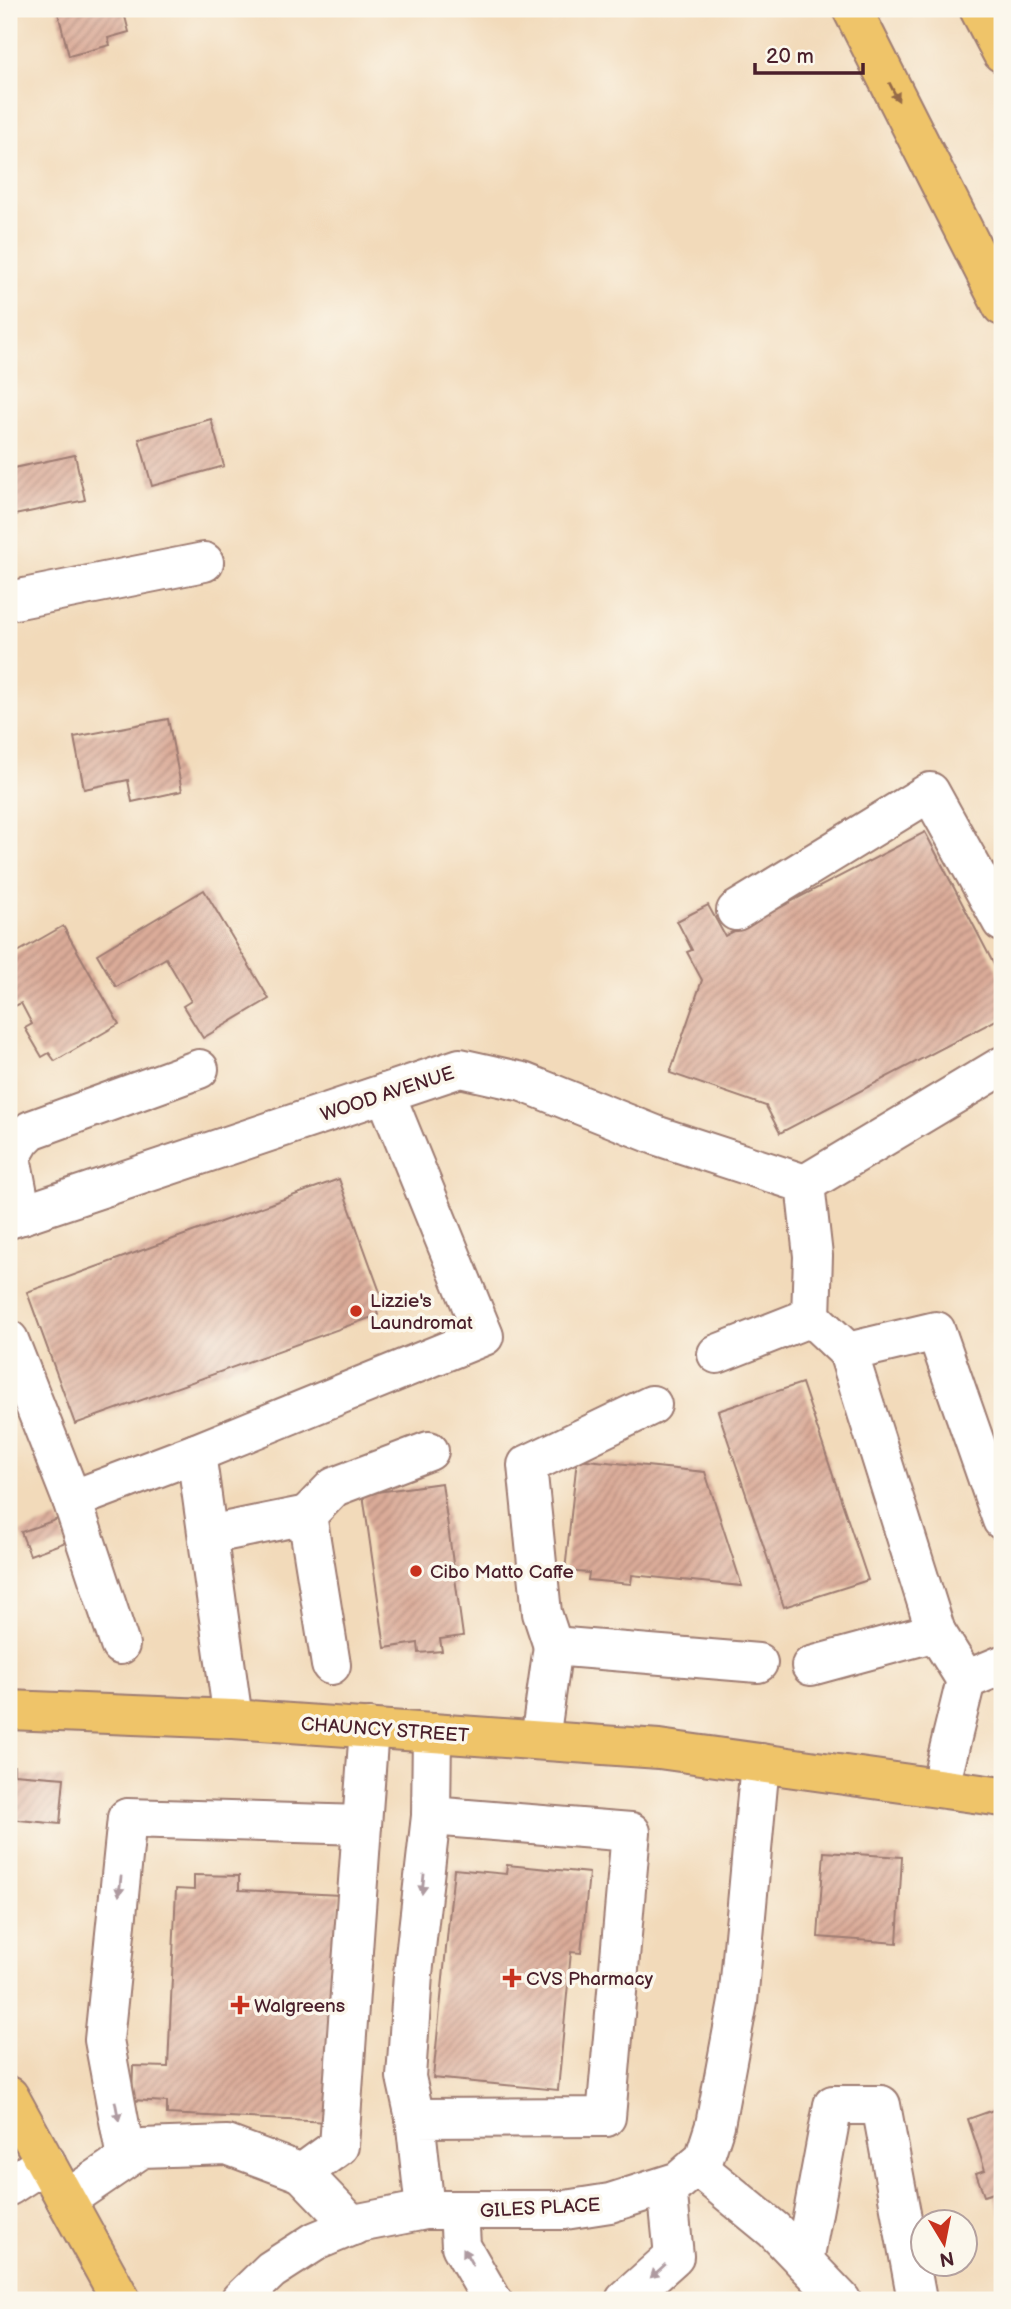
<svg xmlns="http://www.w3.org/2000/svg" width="1011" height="2309" font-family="'Balsamiq Sans',sans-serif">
<defs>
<pattern id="building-hatch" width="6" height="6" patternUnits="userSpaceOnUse" patternTransform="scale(1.75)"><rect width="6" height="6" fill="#dbac99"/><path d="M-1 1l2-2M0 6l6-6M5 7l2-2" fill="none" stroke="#b48b7d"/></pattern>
</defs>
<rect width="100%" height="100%" fill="#fbf7ec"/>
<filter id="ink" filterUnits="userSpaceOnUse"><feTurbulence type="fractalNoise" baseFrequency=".0143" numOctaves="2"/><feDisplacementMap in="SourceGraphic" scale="14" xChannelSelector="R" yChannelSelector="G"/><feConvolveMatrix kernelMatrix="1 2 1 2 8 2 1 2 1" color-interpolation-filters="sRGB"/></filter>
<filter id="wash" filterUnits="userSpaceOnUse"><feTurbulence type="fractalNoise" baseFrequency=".00686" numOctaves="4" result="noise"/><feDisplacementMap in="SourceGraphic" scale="28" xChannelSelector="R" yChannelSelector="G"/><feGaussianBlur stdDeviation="1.57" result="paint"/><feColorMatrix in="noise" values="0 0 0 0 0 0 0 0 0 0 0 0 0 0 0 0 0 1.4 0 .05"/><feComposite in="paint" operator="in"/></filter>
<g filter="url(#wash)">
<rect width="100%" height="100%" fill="#f2daba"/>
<g id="blocks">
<!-- building -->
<g fill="url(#building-hatch)">
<path d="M 57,9 L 123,9 L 129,32 L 108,38 L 110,45 L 69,56 Z"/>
<path d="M 211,419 L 224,466 L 152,486 L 139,439 Z"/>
<path d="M 75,455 L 85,500 L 10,516 L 9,469 Z"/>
<path d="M 168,719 L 182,791 L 132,802 L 128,780 L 84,789 L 74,737 Z"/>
<path d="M 925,832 L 1002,980 L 1002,1017 L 780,1133 L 766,1106 L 670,1073 L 702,980 L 687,952 L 692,950 L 677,921 L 708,905 L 725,936 Z"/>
<path d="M 204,890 L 269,999 L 203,1038 L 183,1006 L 191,1001 L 166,958 L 116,987 L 97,954 Z"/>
<path d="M 63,926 L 119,1024 L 55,1061 L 49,1053 L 42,1057 L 25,1028 L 32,1024 L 21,1003 L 13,1007 L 9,1001 L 9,957 Z"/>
<path d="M 339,1179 L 385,1306 L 376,1309 L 378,1315 L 75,1424 L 27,1292 Z"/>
<path d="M 802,1383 L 868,1580 L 784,1607 L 718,1411 Z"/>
<path d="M 577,1459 L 705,1472 L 742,1586 L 632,1575 L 631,1584 L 588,1580 L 589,1573 L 565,1571 Z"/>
<path d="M 442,1483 L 463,1636 L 440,1639 L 442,1651 L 419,1653 L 418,1643 L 385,1648 L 363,1494 Z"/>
<path d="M 58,1519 L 66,1542 L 30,1555 L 21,1532 Z"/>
<path d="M 9,1766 L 14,1766 L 14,1774 L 64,1778 L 60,1824 L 9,1819 Z"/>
<path d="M 824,1852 L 902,1857 L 897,1943 L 818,1937 Z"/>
<path d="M 507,1865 L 589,1873 L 581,1953 L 571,1952 L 558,2090 L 433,2078 L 454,1869 L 506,1874 Z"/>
<path d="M 194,1875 L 239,1876 L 239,1890 L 340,1895 L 329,2122 L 167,2114 L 167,2102 L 132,2100 L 133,2066 L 168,2067 L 176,1889 L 194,1890 Z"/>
<path d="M 1002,2107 L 1002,2219 L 993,2193 L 984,2196 L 976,2173 L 985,2170 L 968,2119 Z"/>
</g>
</g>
</g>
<g filter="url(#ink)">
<use href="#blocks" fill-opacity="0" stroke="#9e7c72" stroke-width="2"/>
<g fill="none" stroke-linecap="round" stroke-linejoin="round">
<defs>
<g id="minor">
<path d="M 9,601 L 204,562"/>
<path d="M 736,911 L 930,792 L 1002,922"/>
<path d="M 805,1184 L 1002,1066"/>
<path d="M 805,1184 L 813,1256 L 811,1317"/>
<path d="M 22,1215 L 11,1157 L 21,1140 L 31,1130 L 199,1069"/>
<path d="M 9,1219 L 460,1068 L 523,1082 L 658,1136 L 805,1184"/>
<path d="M 9,1340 L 72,1500 L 120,1645"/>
<path d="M 717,1354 L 811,1317 L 848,1352"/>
<path d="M 72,1500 L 196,1453"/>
<path d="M 307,1515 L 334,1487 L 429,1451"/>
<path d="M 208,1535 L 307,1515 L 331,1665"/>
<path d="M 553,1646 L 542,1613 L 527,1465 L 652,1405"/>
<path d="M 811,1666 L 936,1632"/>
<path d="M 966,1680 L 1002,1665"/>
<path d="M 233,1719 L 196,1453 L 484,1336 L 385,1093"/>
<path d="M 540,1740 L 553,1646 L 758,1663"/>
<path d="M 945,1766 L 966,1680 L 936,1632 L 848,1352 L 936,1331 L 1002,1520"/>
<path d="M 415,2118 L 406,2077 L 413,1974 L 431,1816"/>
<path d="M 126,2158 L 104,2040 L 127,1818 L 362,1825"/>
<path d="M 696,2166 L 774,2230 L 841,2300"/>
<path d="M 9,2186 L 46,2162"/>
<path d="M 66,2200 L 142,2148 L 227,2145 L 302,2173"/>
<path d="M 425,2210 L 415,2118 L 606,2117 L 631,1832 L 431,1816 L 432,1733"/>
<path d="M 459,2210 L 461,2246 L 492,2300"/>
<path d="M 353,2226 L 302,2173 L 339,2146 L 369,1728"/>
<path d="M 804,2261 L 833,2105 L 881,2105 L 917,2300"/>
<path d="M 240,2300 L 271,2270 L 316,2241 L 359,2223 L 425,2210 L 565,2210 L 610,2203 L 679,2181 L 704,2159 L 715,2125 L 738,2002 L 760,1763"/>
<path d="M 625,2300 L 674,2256 L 667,2186"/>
</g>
<g id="major">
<path d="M 9,1710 L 233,1719 L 659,1749 L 1002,1797"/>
<path d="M 9,2096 L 121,2300"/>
</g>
<g id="highway">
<path d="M 852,9 L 1002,306"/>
<path d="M 979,9 L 1002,53"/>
</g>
</defs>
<!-- minor casing -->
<use href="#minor" stroke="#9e7c72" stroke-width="42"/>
<!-- major casing -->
<use href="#major" stroke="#9e7c72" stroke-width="42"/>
<!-- highway casing -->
<use href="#highway" stroke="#9e7c72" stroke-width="42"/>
<!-- minor -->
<use href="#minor" stroke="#fff" stroke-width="38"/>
<!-- major -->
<use href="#major" stroke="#efc469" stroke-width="38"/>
<!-- highway -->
<use href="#highway" stroke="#efc469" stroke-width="38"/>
</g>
<!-- one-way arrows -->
<defs><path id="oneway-solid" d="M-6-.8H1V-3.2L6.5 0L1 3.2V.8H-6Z" transform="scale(1.75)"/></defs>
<use fill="#946947" href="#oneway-solid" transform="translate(894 92) rotate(63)"/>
<g fill="#ae9aa0">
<use href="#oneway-solid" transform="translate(423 1884) rotate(96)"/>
<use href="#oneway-solid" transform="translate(120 1886) rotate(96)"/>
<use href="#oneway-solid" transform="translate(117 2111) rotate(79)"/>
<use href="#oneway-solid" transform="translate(468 2257) rotate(-119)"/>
<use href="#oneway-solid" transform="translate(658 2271) rotate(138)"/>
</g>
</g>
<!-- markers -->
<g fill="#c8321e" stroke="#fbf7ec" stroke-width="2.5">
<circle cx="356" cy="1311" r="7"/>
<circle cx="416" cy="1571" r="7"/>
<path d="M508.5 1967.5h7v7h7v7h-7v7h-7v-7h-7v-7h7z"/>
<path d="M236.5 1994.5h7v7h7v7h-7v7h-7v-7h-7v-7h7z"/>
</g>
<g text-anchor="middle" stroke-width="7" stroke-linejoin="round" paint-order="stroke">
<!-- street labels -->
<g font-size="19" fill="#4a1f2b" stroke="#fbf7ec">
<text transform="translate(387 1093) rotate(-18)" y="7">WOOD AVENUE</text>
<text transform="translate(385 1729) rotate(4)" y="7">CHAUNCY STREET</text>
<text transform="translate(540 2207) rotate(-3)" y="7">GILES PLACE</text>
</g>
<!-- poi labels -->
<g font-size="19" fill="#4a1f2b" stroke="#fbf7ec" text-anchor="start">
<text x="370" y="1307">Lizzie's<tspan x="370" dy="22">Laundromat</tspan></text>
<text x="430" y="1578">Cibo Matto Caffe</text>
<text x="526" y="1985">CVS Pharmacy</text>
<text x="254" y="2012">Walgreens</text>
</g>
</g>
<!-- margin -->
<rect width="1011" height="2309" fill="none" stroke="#fbf7ec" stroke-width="35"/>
<!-- north arrow -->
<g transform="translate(944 2243) rotate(170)"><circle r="33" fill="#fbf7ec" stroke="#b4a19f" stroke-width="2"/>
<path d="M0-5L12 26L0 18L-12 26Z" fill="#c8321e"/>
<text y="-10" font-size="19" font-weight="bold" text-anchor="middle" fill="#4a1f2b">N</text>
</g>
<!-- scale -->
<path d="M755 63v10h108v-10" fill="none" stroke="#4a1f2b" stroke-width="3.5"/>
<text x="766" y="63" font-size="21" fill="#4a1f2b" stroke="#fbf7ec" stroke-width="5" paint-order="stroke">20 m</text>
</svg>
